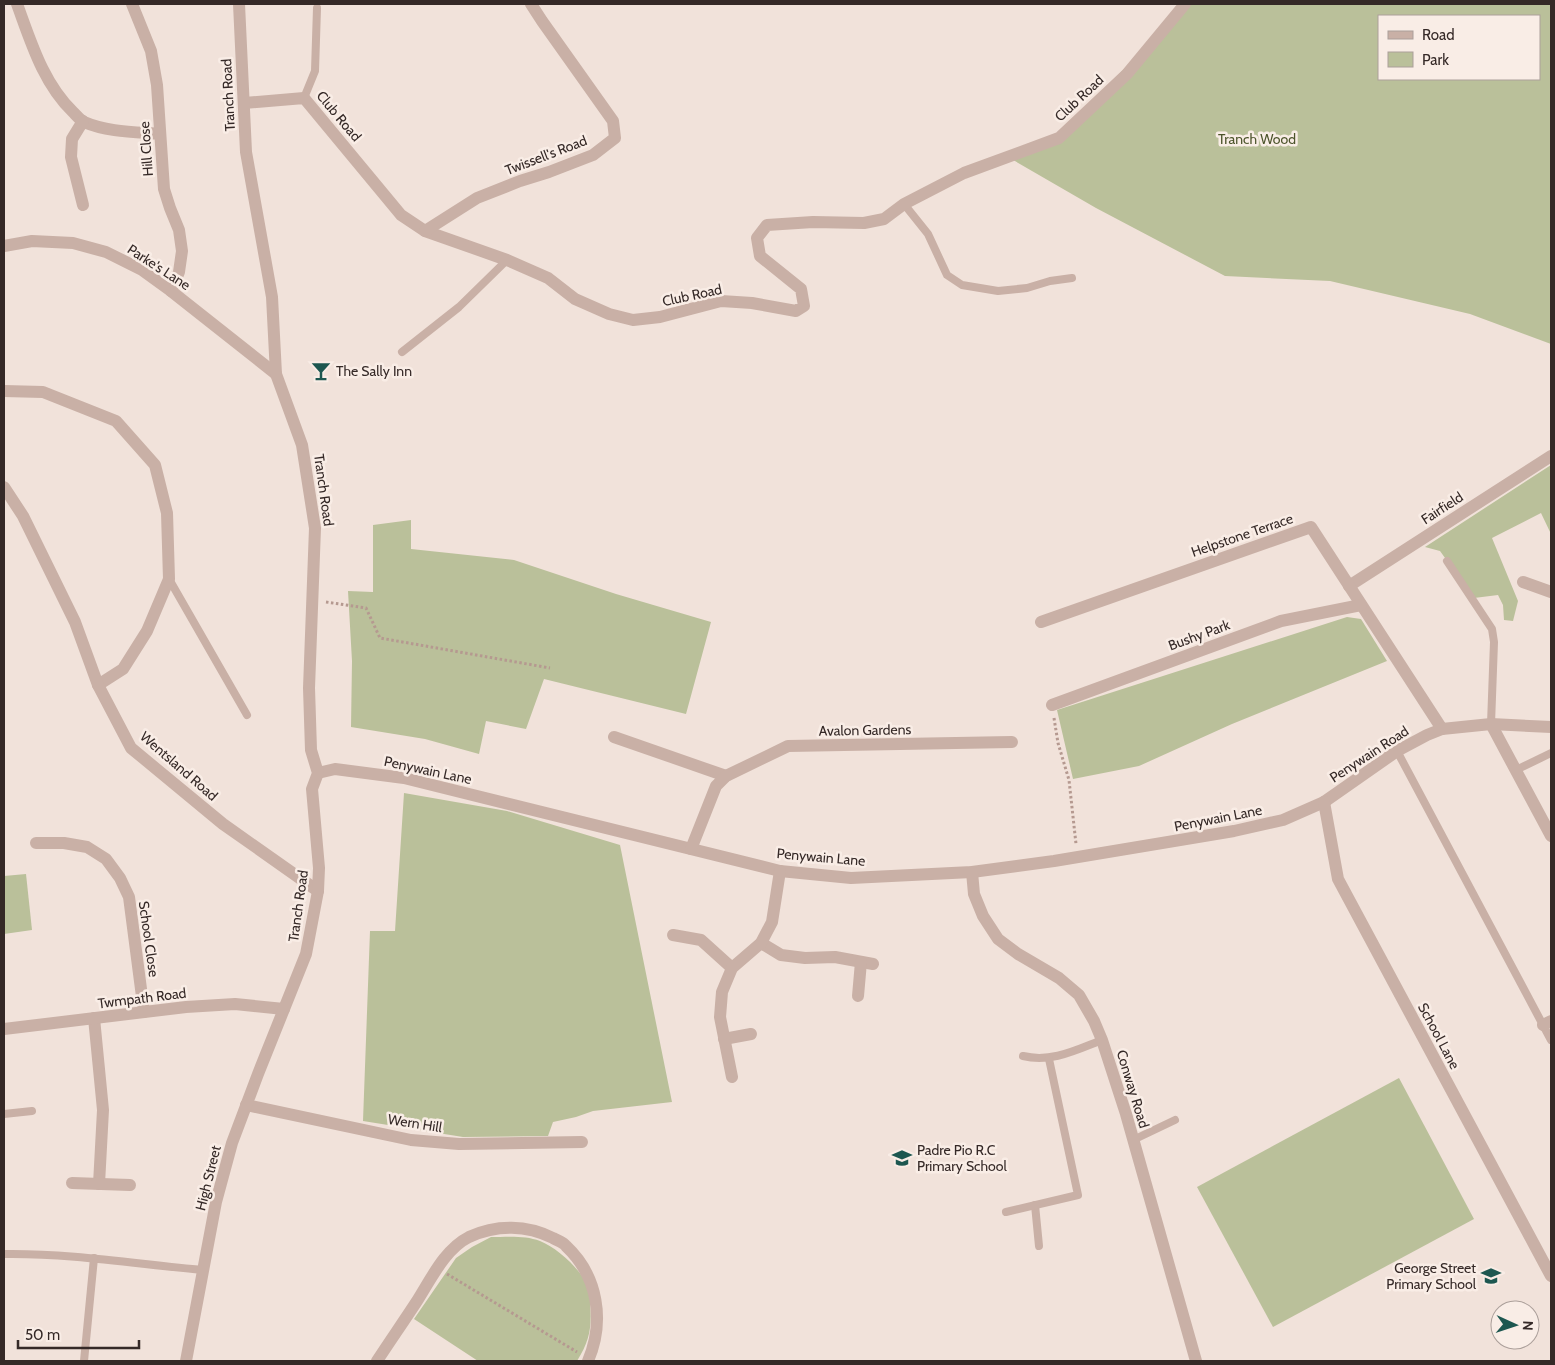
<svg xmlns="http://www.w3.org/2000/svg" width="1555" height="1365" font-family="Cabin,sans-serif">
<rect width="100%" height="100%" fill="#f1e2da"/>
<!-- green -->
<g fill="#bac09a" fill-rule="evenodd">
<path d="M 1185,4 L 1551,4 L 1551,344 L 1470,314 L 1330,281 L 1225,276 L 1096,208 L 1008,157 L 1059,138 ZM 1379,16 L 1539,16 L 1539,79 L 1379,79 Z"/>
<path d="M 1551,465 L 1551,534 L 1541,513 L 1492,538 L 1518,601 L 1513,621 L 1504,620 L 1503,605 L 1498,595 L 1474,598 L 1440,551 L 1425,547 Z"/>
<path d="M 411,520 L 411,549 L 514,560 L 616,594 L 711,622 L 686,714 L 544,679 L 526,729 L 486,721 L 479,754 L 425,739 L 351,727 L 352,661 L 348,591 L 373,592 L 373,525 Z"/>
<path d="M 1347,617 L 1361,619 L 1387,661 L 1232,724 L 1139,766 L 1073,779 L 1057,710 Z"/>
<path d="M 404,793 L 507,811 L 620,845 L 672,1102 L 593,1111 L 576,1117 L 553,1122 L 548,1136 L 463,1137 L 363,1121 L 370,931 L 395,931 Z"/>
<path d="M 26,874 L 32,930 L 4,934 L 4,876 Z"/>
<path d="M 1399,1078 L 1474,1219 L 1273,1327 L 1197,1187 Z"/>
<path d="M 491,1237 C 506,1237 525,1235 540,1241 C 558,1248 584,1272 590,1291 C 591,1295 590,1299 590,1303 C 592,1326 590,1341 577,1361 L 478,1361 L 414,1319 L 456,1258 L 472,1247 Z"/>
</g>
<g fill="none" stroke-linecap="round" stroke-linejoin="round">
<!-- path -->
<g stroke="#b59990" stroke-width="3" stroke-dasharray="2.5 2.5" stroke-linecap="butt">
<path d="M 326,602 L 366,608 L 380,638 L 550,668"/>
<path d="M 1054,718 L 1058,743 L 1069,780 L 1076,844"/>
<path d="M 447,1274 L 577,1352"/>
</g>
<!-- lane -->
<g stroke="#c9b0a6" stroke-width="8">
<path d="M 304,98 L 315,71 L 317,8"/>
<path d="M 904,204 L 928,234 L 947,275 L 962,285 L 998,291 L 1027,288 L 1050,281 L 1072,278"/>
<path d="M 402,352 L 459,307 L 507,260"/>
<path d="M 1447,561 L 1492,629 L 1494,642 L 1491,724"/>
<path d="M 169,579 L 247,715"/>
<path d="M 1397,751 L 1551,1040"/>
<path d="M 1516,770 L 1551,753"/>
<path d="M 1023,1056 C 1051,1063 1076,1050 1102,1040"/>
<path d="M 4,1114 L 32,1111"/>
<path d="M 1133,1140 L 1175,1120"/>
<path d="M 1035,1205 L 1039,1246"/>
<path d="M 1006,1212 L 1078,1195 L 1049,1059"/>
<path d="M 4,1254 C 70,1253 137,1264 203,1270"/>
<path d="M 84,1361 L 94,1258"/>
</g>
<!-- street -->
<g stroke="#c9b0a6" stroke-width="12">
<path d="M 17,4 C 31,42 43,83 73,112 C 76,115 80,120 84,122 C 107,132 135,132 160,134"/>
<path d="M 132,4 L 151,51 L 157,85 L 164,189 L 170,208 L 179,230 L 182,251 L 179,272 L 171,291"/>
<path d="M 244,103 L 304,98 L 401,215 L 425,231 L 507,260 L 548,278 L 575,299 L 609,314 L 633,320 L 660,317 L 721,301 L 752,303 L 796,311 L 804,306 L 801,289 L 760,256 L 757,238 L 767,225 L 813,222 L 864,223 L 884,219 L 904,204 L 964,173 L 1059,138 L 1127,74 L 1185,4"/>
<path d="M 83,205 L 71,157 L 72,139 L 83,121"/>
<path d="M 425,231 L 477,198 L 520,181 L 549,172 L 593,155 L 615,138 L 613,121 L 542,21 L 531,4"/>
<path d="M 4,246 L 32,241 L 73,243 L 106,252 L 142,270 L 171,291 L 276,374"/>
<path d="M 4,391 L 43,392 L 116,421 L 155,465 L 167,513 L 169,579 L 147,631 L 123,669 L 98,685"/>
<path d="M 4,487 L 23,516 L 75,622 L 98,685 L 131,748 L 223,824 L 318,891"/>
<path d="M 1523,582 L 1551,592"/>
<path d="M 1349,586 L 1551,456"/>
<path d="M 1041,622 L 1311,527 L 1442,729"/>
<path d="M 1052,705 L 1281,621 L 1361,605"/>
<path d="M 1491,724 L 1551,836"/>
<path d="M 614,737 L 726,776"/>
<path d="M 318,773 L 335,769 L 404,778 L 780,871 L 851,878 L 972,872 L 1054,861 L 1234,831 L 1283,820 L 1324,802 L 1397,751 L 1427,735 L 1442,729 L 1491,724 L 1551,727"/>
<path d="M 1324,802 L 1338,879 L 1551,1276"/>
<path d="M 36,843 L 64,843 L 87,847 L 106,859 L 120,878 L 129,897 L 144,1012"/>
<path d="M 691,849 L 716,786 L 726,776 L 788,746 L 1012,742"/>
<path d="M 972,872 L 974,894 L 983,916 L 998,939 L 1018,954 L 1059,978 L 1079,995 L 1094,1021 L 1102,1040 L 1126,1114 L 1196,1361"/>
<path d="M 673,935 L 701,940 L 732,968"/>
<path d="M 761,943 L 781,955 L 805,958 L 835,957 L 873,964"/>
<path d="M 858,996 L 861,962"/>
<path d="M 94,1018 L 103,1110 L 99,1184"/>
<path d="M 1543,1025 L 1551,1021"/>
<path d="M 4,1029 L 186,1007 L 235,1004 L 284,1009"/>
<path d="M 724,1039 L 751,1034"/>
<path d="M 732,1077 L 720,1017 L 722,992 L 732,968 L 761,943 L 772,922 L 780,871"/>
<path d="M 246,1105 L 411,1140 L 459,1144 L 582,1142"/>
<path d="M 72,1183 L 130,1185"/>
<path d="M 186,1361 L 216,1202 L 232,1143 L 258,1074 L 306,954 L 318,891 L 319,868 L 312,789 L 318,773 L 311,750 L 309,688 L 315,528 L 302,445 L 276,374 L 272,297 L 246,152 L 239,4"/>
<path d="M 377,1361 C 390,1341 404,1321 417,1301 C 431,1279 445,1249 469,1237 C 497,1224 527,1225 553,1238 C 558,1241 563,1242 566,1246 C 598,1276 605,1321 588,1361"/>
</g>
</g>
<!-- icons -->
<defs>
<symbol id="bar-bare" viewBox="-9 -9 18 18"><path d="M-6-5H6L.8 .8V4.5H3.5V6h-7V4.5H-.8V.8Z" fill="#1d5750" stroke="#f9ede6" stroke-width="2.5" paint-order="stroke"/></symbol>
<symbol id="school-bare" viewBox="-9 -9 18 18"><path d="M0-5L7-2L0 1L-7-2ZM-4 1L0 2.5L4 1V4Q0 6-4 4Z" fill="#1d5750" stroke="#f9ede6" stroke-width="2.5" paint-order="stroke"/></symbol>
</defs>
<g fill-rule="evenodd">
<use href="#bar-bare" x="307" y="357" width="28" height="28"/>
<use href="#school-bare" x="888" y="1144" width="28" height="28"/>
<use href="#school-bare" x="1477" y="1262" width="28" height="28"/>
</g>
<g text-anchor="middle" stroke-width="5" stroke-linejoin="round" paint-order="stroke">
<!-- street labels -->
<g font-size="14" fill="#352927" stroke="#f9ede6">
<text transform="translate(228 95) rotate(-93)" y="5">Tranch Road</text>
<text transform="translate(1079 98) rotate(-43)" y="5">Club Road</text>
<text transform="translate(339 116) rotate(50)" y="5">Club Road</text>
<text transform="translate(146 149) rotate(-94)" y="5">Hill Close</text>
<text transform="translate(546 155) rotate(-21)" y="5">Twissell's Road</text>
<text transform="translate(159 267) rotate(33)" y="5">Parke's Lane</text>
<text transform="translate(692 295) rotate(-12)" y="5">Club Road</text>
<text transform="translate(324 490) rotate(82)" y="5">Tranch Road</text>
<text transform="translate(1442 508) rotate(-33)" y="5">Fairfield</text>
<text transform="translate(1242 535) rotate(-19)" y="5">Helpstone Terrace</text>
<text transform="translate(1199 635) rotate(-20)" y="5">Bushy Park</text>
<text transform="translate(865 730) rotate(-1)" y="5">Avalon Gardens</text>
<text transform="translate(1369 754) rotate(-33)" y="5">Penywain Road</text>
<text transform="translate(179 766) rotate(41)" y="5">Wentsland Road</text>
<text transform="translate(428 770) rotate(12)" y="5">Penywain Lane</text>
<text transform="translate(1218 818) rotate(-11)" y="5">Penywain Lane</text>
<text transform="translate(821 857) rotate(5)" y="5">Penywain Lane</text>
<text transform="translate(298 906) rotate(-82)" y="5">Tranch Road</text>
<text transform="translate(149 939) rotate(82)" y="5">School Close</text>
<text transform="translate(142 998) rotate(-7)" y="5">Twmpath Road</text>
<text transform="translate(1439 1036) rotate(62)" y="5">School Lane</text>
<text transform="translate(1133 1089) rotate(73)" y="5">Conway Road</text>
<text transform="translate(415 1123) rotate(9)" y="5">Wern Hill</text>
<text transform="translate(208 1178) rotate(-76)" y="5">High Street</text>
</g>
<!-- park labels -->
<g font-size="14" fill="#4c542b" stroke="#f9ede6">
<text x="1257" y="144">Tranch Wood</text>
</g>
<!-- poi labels -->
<g font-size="14" fill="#352927" stroke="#f9ede6" text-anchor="start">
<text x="336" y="376">The Sally Inn</text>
<text x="917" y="1155">Padre Pio R.C<tspan x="917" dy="16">Primary School</tspan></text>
<text x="1476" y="1273" text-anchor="end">George Street<tspan x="1476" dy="16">Primary School</tspan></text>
</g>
</g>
<!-- border -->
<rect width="1555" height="1365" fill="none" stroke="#352927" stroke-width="10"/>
<!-- legend -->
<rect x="1378" y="15" width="162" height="65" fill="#f9ede6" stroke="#ab9f9a"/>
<rect x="1388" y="31" width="25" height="8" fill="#c9b0a6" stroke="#ab9f9a"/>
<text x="1422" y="40" font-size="15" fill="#352927">Road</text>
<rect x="1388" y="52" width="25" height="15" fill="#bac09a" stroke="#ab9f9a"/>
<text x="1422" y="65" font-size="15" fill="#352927">Park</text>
<!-- north arrow -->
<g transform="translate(1515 1325) rotate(93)"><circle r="24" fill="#f9ede6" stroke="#ab9f9a"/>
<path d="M0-4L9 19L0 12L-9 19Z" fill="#1d5750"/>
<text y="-8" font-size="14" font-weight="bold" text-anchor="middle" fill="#352927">N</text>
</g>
<!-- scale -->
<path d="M18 1340v8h121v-8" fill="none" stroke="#352927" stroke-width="2.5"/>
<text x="25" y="1340" font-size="15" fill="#352927" stroke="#f9ede6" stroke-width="4" paint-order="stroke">50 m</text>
</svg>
